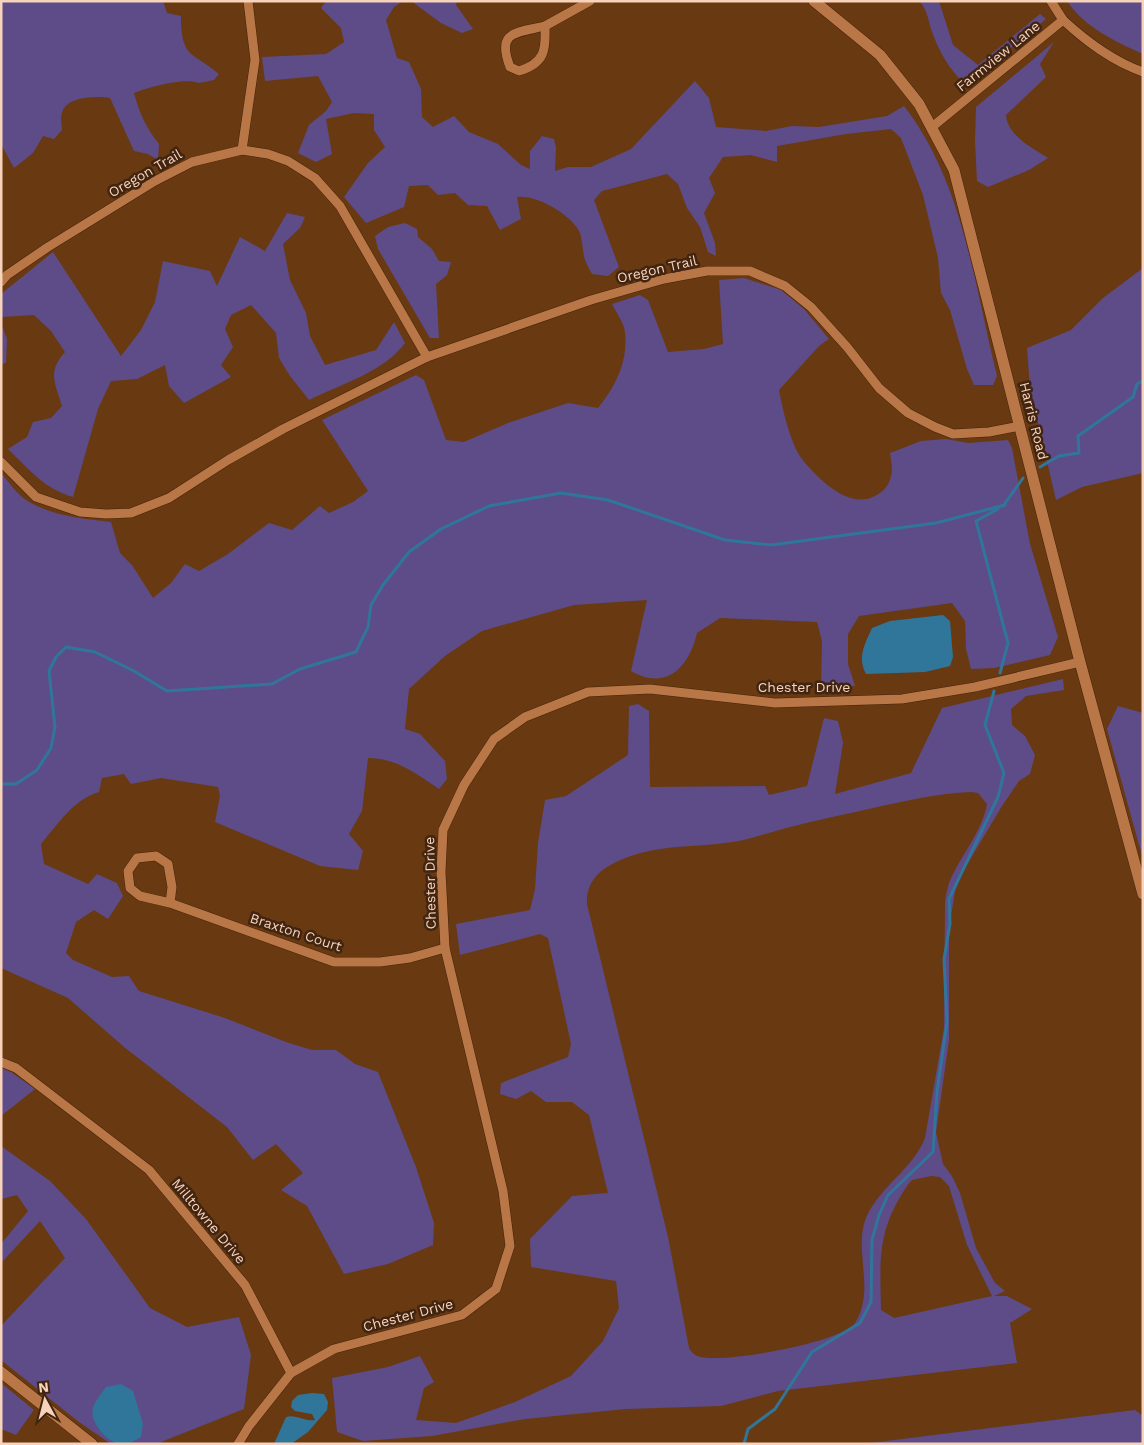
<svg xmlns="http://www.w3.org/2000/svg" width="1144" height="1445" font-family="'Work Sans',sans-serif">
<rect width="100%" height="100%" fill="#693912"/>
<!-- green -->
<g fill="#5d4c88" fill-rule="evenodd">
<path d="M 1,1 L 163,1 L 167,13 L 181,16 C 181,59 192,51 219,74 L 214,80 L 199,83 C 186,77 148,87 134,93 C 139,112 146,128 159,144 L 158,160 L 148,154 L 134,151 L 110,98 C 97,96 66,96 62,113 C 60,118 62,125 62,130 L 54,139 L 43,136 L 33,153 L 14,168 L 1,144 Z"/>
<path d="M 326,1 L 403,1 L 394,7 L 386,20 L 397,58 L 409,62 L 421,89 L 422,117 L 433,127 L 454,116 L 469,132 L 498,144 L 521,165 L 530,169 L 530,151 L 542,136 L 554,139 L 556,148 L 555,171 L 568,167 L 591,167 L 631,149 L 695,81 L 709,98 L 716,127 L 766,131 L 792,126 L 819,127 L 887,116 L 904,106 C 963,182 974,284 997,376 L 993,385 L 974,385 L 967,369 L 950,310 L 941,293 L 938,258 L 923,195 L 901,138 L 891,129 L 846,134 L 777,146 L 777,162 L 751,155 L 723,157 L 709,178 L 715,193 L 704,213 L 715,243 L 716,256 L 708,252 L 700,227 L 687,208 L 678,184 L 667,174 L 602,191 L 594,200 L 619,267 L 608,276 L 592,274 C 590,270 587,265 585,260 C 582,250 583,237 578,229 C 568,213 535,194 517,197 L 521,219 L 500,230 L 487,206 L 468,205 L 455,193 L 438,195 L 428,185 L 409,186 L 404,207 L 366,223 L 344,197 L 368,163 L 385,147 L 374,130 L 374,114 L 354,113 L 326,119 L 332,154 L 316,162 L 298,153 L 309,125 L 326,111 L 332,102 L 318,76 L 265,81 L 262,57 L 326,54 L 344,42 L 341,28 L 321,8 Z"/>
<path d="M 411,1 L 457,1 L 456,5 L 473,29 L 462,33 L 441,23 Z"/>
<path d="M 919,1 L 939,1 L 953,45 L 978,65 L 1040,14 L 1046,19 L 966,85 C 950,71 938,50 931,29 C 928,19 927,9 919,1 Z"/>
<path d="M 1067,1 L 1143,1 L 1143,54 C 1116,42 1084,27 1067,1 Z"/>
<path d="M 1054,42 L 1040,64 L 1046,77 L 1006,115 C 1008,136 1031,147 1048,158 L 1029,170 L 988,187 L 977,181 L 975,141 L 976,107 Z"/>
<path d="M 287,213 L 305,217 L 300,228 L 283,244 L 290,280 L 306,313 L 310,336 L 325,365 L 376,350 L 394,322 L 405,343 C 384,372 341,384 309,400 L 290,376 L 279,358 L 276,333 L 251,305 L 231,315 L 225,329 L 233,347 L 221,365 L 231,377 L 184,403 L 169,386 L 165,365 L 137,379 L 111,381 L 98,409 L 73,497 C 43,488 30,470 8,449 L 27,437 L 33,422 L 51,418 L 62,406 C 55,383 47,372 65,352 L 51,331 L 34,315 L 1,317 L 1,294 L 53,252 L 121,356 L 141,330 L 155,302 L 163,261 L 210,271 L 217,286 L 240,237 L 265,251 Z"/>
<path d="M 405,223 L 417,229 L 418,237 L 432,249 L 439,261 L 451,262 L 447,275 L 436,284 L 439,338 L 430,338 L 378,249 L 375,236 L 388,227 Z"/>
<path d="M 1143,268 L 1143,473 L 1082,487 L 1056,500 L 1030,388 L 1027,348 L 1071,330 L 1103,298 Z"/>
<path d="M 744,278 L 781,290 L 804,309 L 829,339 L 819,346 L 779,390 C 783,410 790,443 802,459 C 818,479 849,510 875,496 C 883,492 889,486 891,476 C 893,469 891,460 890,453 L 921,441 L 946,439 L 968,443 L 1008,440 L 1012,448 L 1030,544 L 1058,637 L 1050,655 L 994,668 L 971,669 L 966,649 L 965,621 L 952,603 L 859,616 L 848,634 L 848,664 L 855,686 L 821,687 L 822,641 L 817,622 L 720,618 L 697,633 C 689,668 666,691 631,671 L 647,600 L 574,605 L 482,631 L 445,656 L 409,689 L 405,729 L 420,734 L 445,761 L 447,779 L 439,789 C 417,774 396,758 368,758 L 362,811 L 349,834 L 363,851 L 358,870 L 320,866 L 215,822 L 220,796 L 218,787 L 161,778 L 131,784 L 124,774 L 102,778 L 99,792 C 74,799 58,824 41,844 L 44,864 L 88,884 L 97,874 L 117,883 L 123,896 L 108,919 L 94,910 L 76,922 L 66,953 L 73,960 L 112,977 L 129,976 L 139,991 L 225,1018 L 286,1042 L 312,1050 L 336,1050 L 355,1064 L 378,1072 L 416,1167 L 434,1223 L 433,1245 L 388,1264 L 344,1274 L 307,1206 L 281,1190 L 303,1173 L 276,1144 L 253,1160 L 227,1127 L 124,1047 L 68,998 L 1,968 L 1,473 C 8,481 14,490 22,497 C 44,515 84,519 111,522 L 120,553 L 132,565 L 153,598 L 171,583 L 185,564 L 199,571 L 228,554 L 269,523 L 292,530 L 320,506 L 329,513 L 353,502 L 368,491 L 322,420 L 416,375 L 424,380 L 446,440 L 464,442 L 508,423 L 568,403 L 598,408 C 616,386 628,362 625,332 C 624,323 616,312 612,304 L 640,295 L 648,300 L 668,352 L 704,349 L 723,344 L 719,280 Z"/>
<path d="M 1,323 L 7,339 L 6,363 L 1,364 Z"/>
<path d="M 1063,679 L 1064,690 L 1026,696 L 1011,709 L 1012,725 L 1025,736 L 1035,755 L 1030,774 L 1019,781 L 1002,806 L 962,873 L 955,891 L 949,929 L 949,1040 L 936,1132 L 943,1164 L 952,1176 L 960,1193 L 976,1248 L 995,1283 L 1005,1291 L 994,1296 L 1007,1296 L 1032,1309 L 1010,1323 L 1017,1363 L 778,1391 L 721,1406 L 626,1409 L 525,1419 L 432,1436 L 363,1441 L 337,1432 L 332,1378 L 388,1367 L 420,1356 L 434,1382 L 424,1388 L 416,1420 L 456,1423 L 515,1402 L 571,1376 L 603,1341 L 619,1308 L 616,1281 L 531,1267 L 530,1239 L 572,1196 L 608,1193 L 589,1115 L 572,1102 L 546,1102 L 531,1091 L 516,1099 L 500,1094 L 501,1083 L 568,1057 L 571,1044 L 548,938 L 540,934 L 460,955 L 456,924 L 530,910 L 535,889 L 538,843 L 545,800 L 566,796 L 628,755 L 629,706 L 638,704 L 649,711 L 650,787 L 765,786 L 769,795 L 807,786 L 824,718 L 838,721 L 843,743 L 835,794 L 911,773 L 942,708 ZM 971,792 L 978,793 L 987,804 C 982,833 960,856 949,883 C 947,889 946,896 945,902 L 944,1028 L 925,1138 C 913,1169 879,1187 866,1218 C 853,1250 876,1290 855,1323 C 841,1343 724,1363 701,1357 C 695,1356 692,1353 689,1348 L 668,1237 L 587,904 C 586,888 593,876 607,867 C 656,838 705,852 755,837 C 794,825 833,817 873,808 C 905,801 938,793 971,792 ZM 931,1176 L 940,1177 L 949,1186 L 967,1245 L 992,1296 L 894,1318 L 881,1310 C 880,1258 877,1231 907,1186 L 912,1180 Z"/>
<path d="M 1118,706 L 1143,713 L 1143,859 L 1107,729 Z"/>
<path d="M 1,1068 L 11,1072 L 35,1089 L 1,1116 Z"/>
<path d="M 1,1146 L 50,1181 L 86,1219 L 150,1308 L 187,1327 L 239,1317 L 251,1355 L 244,1409 L 156,1444 L 111,1444 L 79,1422 L 1,1360 L 1,1326 L 65,1258 L 40,1221 L 1,1263 L 1,1244 L 28,1211 L 17,1195 L 1,1199 Z"/>
<path d="M 1,1383 L 34,1410 L 16,1435 L 1,1429 Z"/>
<path d="M 1135,1410 L 1143,1416 L 1143,1444 L 862,1444 Z"/>
</g>
<!-- water -->
<g fill="#30769b">
<path d="M 943,615 L 950,621 L 953,657 L 950,666 L 925,672 L 866,674 C 857,657 865,644 872,628 L 890,621 Z"/>
<path d="M 121,1384 L 133,1391 L 143,1424 L 141,1437 C 134,1441 128,1445 119,1444 C 106,1441 89,1421 93,1408 C 95,1401 102,1393 106,1387 Z"/>
<path d="M 312,1393 L 324,1394 L 328,1402 L 327,1410 L 308,1432 L 291,1444 L 274,1444 L 286,1417 C 296,1414 305,1422 315,1420 L 312,1414 L 295,1411 L 291,1407 L 292,1401 L 298,1395 Z"/>
</g>
<g fill="none" stroke-linecap="round" stroke-linejoin="round">
<!-- stream -->
<g stroke="#30769b" stroke-width="3">
<path d="M 1040,467 L 1059,456 L 1079,453 L 1078,436 L 1133,397 L 1137,384 L 1143,381"/>
<path d="M 1003,506 L 1023,478"/>
<path d="M 998,509 L 976,521 L 1008,643 L 1000,673"/>
<path d="M 1,784 L 16,784 L 37,770 L 51,748 L 55,727 L 49,671 L 56,657 L 66,647 L 95,652 L 134,671 L 167,691 L 272,684 L 300,669 L 356,652 L 368,627 L 371,605 L 383,585 L 409,552 L 441,529 L 489,506 L 561,493 L 608,500 L 725,540 L 771,545 L 936,523 L 1005,505"/>
<path d="M 744,1444 L 748,1429 L 775,1409 L 812,1352 L 860,1323 L 871,1302 L 872,1240 L 879,1215 L 888,1195 L 933,1152 L 937,1092 L 947,1022 L 944,959 L 950,924 L 949,899 L 998,797 L 1004,773 L 985,725 L 994,691"/>
</g>
<defs>
<g id="minor">
<path d="M 1063,20 C 1087,42 1112,61 1143,72"/>
<path d="M 545,26 C 546,50 545,63 519,71 L 510,67 C 496,31 516,33 545,26 Z"/>
<path d="M 545,26 L 590,1"/>
<path d="M 932,127 L 1063,20 L 1051,1"/>
<path d="M 242,150 L 255,60 L 248,1"/>
<path d="M 1,282 L 7,275 L 48,247 L 155,181 L 192,162 L 242,150 L 268,154 L 288,161 L 315,178 L 340,206 L 427,357"/>
<path d="M 1,462 L 36,497 L 80,512 L 106,514 L 131,513 L 169,498 L 228,460 L 283,429 L 427,357 L 591,300 L 664,279 L 707,271 L 750,271 L 785,286 L 811,307 L 847,347 L 879,388 L 908,413 L 935,427 L 953,434 L 989,432 L 1020,426"/>
<path d="M 170,903 L 172,887 L 168,864 L 156,856 L 137,858 L 128,871 L 130,888 L 140,896 L 170,903 L 334,962 L 380,962 L 410,958 L 445,948"/>
<path d="M 1,1062 L 16,1068 L 149,1170 L 245,1285 L 291,1373 L 249,1426 L 238,1444"/>
<path d="M 291,1373 L 334,1349 L 462,1315 L 496,1289 L 510,1246 L 503,1191 L 445,948 L 441,872 L 443,830 L 464,785 L 494,739 L 525,717 L 588,692 L 650,689 L 775,703 L 902,699 L 975,687 L 1080,662"/>
</g>
<g id="tertiary">
<path d="M 814,1 L 880,55 L 919,104 L 954,170 L 1080,662 L 1143,894"/>
<path d="M 1,1372 L 92,1444"/>
</g>
</defs>
<!-- minor casing -->
<use href="#minor" stroke="#452309" stroke-width="10"/>
<!-- tertiary casing -->
<use href="#tertiary" stroke="#452309" stroke-width="12"/>
<!-- minor -->
<use href="#minor" stroke="#b97646" stroke-width="9"/>
<!-- tertiary -->
<use href="#tertiary" stroke="#b97646" stroke-width="11"/>
</g>
<g text-anchor="middle" stroke-width="5" stroke-linejoin="round" paint-order="stroke">
<!-- street labels -->
<g font-size="14" fill="#f8d3bb" stroke="#412511">
<text transform="translate(998 56) rotate(-39)" y="5">Farmview Lane</text>
<text transform="translate(145 173) rotate(-30)" y="5">Oregon Trail</text>
<text transform="translate(657 269) rotate(-13)" y="5">Oregon Trail</text>
<text transform="translate(1034 421) rotate(76)" y="5">Harris Road</text>
<text x="804" y="692">Chester Drive</text>
<text transform="translate(430 883) rotate(-91)" y="5">Chester Drive</text>
<text transform="translate(296 932) rotate(18)" y="5">Braxton Court</text>
<text transform="translate(209 1221) rotate(50)" y="5">Milltowne Drive</text>
<text transform="translate(408 1315) rotate(-15)" y="5">Chester Drive</text>
</g>
</g>
<!-- border -->
<rect width="1144" height="1445" fill="none" stroke="#f8d3bb" stroke-width="5"/>
<!-- north arrow -->
<g transform="translate(45 1400) rotate(353)" stroke="#412511" stroke-width="4" paint-order="stroke">
<path d="M0-4L9 19L0 12L-9 19Z" fill="#f8d3bb"/>
<text y="-8" font-size="14" font-weight="bold" text-anchor="middle" fill="#f8d3bb">N</text>
</g>
</svg>
